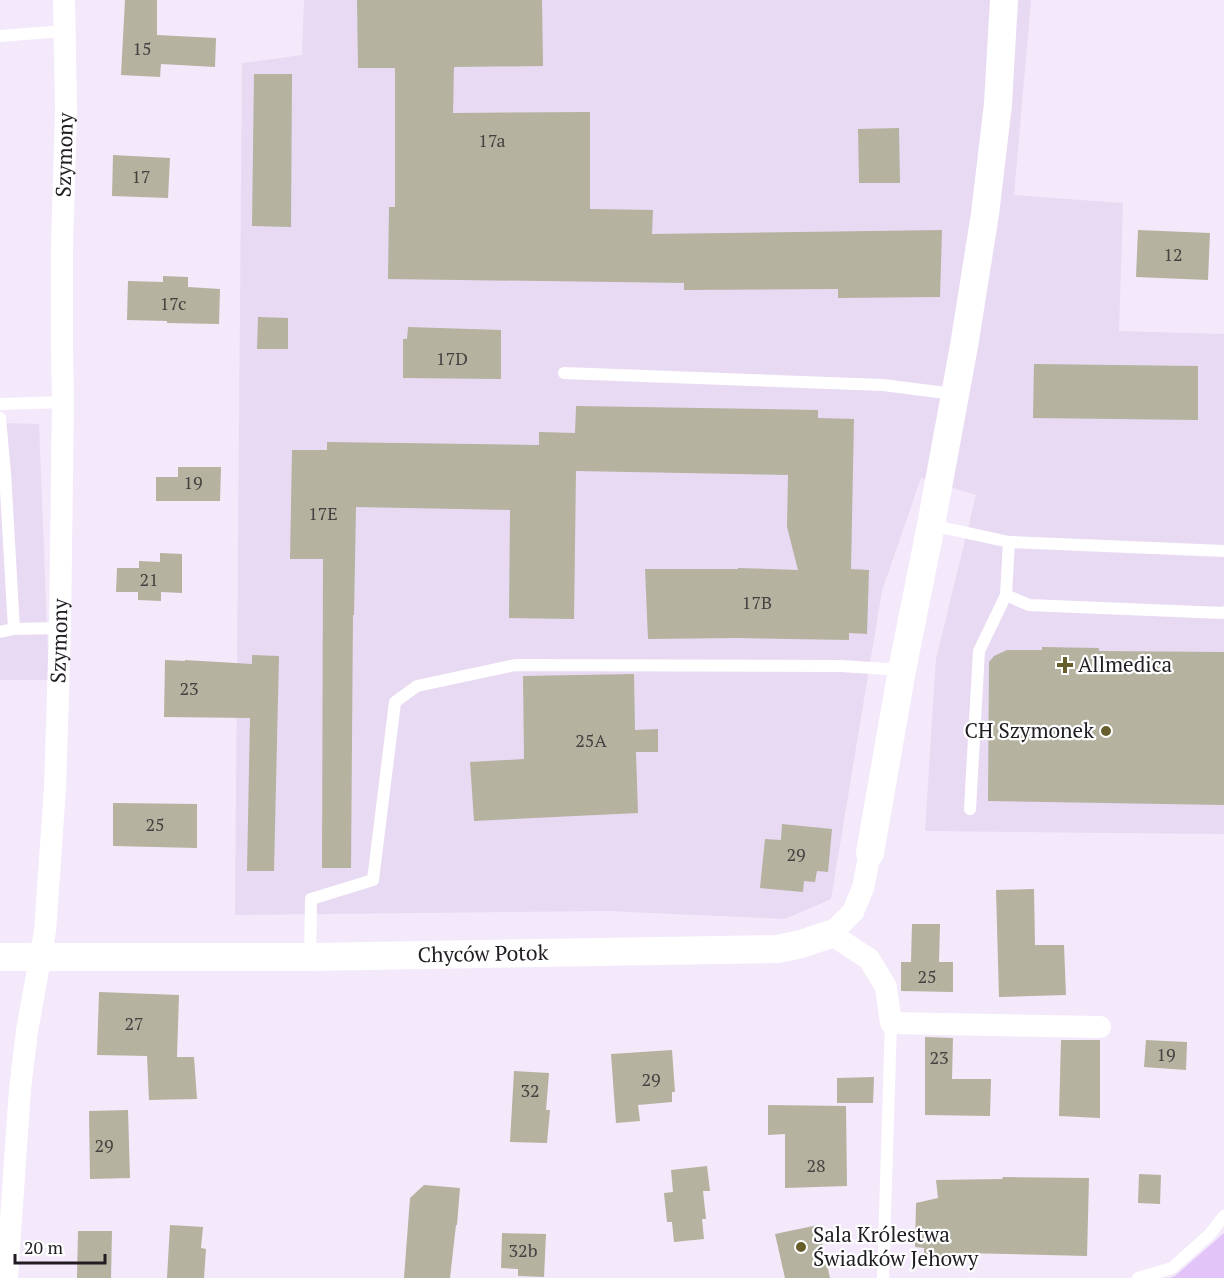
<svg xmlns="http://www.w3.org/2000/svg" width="1224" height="1278" font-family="'PT Serif',serif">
<rect width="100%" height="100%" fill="#f3e9fa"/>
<!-- built -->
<g fill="#e8daf3">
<path d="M 304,0 L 1031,0 L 1014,195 L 1123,203 L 1119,331 L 1224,334 L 1224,834 L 925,831 L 936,659 L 976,495 L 921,478 L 882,591 L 831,899 L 785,919 L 608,911 L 235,915 L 242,63 L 302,55 Z"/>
<path d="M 0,423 L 39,424 L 49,680 L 0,680 Z"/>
</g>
<!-- green -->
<path fill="#e2c4f8" d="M 1224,1233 L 1224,1278 L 1169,1278 L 1175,1276 Z"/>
<!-- building -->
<g fill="#b5b29f">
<path d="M 125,0 L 157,0 L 157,35 L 216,38 L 215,67 L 161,64 L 160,77 L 121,75 Z"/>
<path d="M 357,0 L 542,0 L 543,66 L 454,67 L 453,113 L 590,112 L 590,209 L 653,210 L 652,234 L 942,230 L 940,297 L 838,298 L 838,289 L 684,290 L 684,283 L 388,279 L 389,207 L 395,207 L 395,68 L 358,68 Z"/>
<path d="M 254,74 L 292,74 L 291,227 L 252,226 Z"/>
<path d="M 899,128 L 900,183 L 859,183 L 858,129 Z"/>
<path d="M 113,155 L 170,158 L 168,198 L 112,196 Z"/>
<path d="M 1138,230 L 1210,233 L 1208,280 L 1136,277 Z"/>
<path d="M 163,276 L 188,277 L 188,287 L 220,289 L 219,324 L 167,323 L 167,321 L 127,320 L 128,281 L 163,282 Z"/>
<path d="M 258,317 L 288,318 L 288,349 L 257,349 Z"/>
<path d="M 408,327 L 501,330 L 501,379 L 403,378 L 403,339 L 407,339 Z"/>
<path d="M 1034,364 L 1198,366 L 1198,420 L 1033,418 Z"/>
<path d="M 576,406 L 818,410 L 818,418 L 854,419 L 851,569 L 869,570 L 867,634 L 849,633 L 849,640 L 736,638 L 648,639 L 645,569 L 738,569 L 738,568 L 798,570 L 787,527 L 788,475 L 576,471 L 574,619 L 509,618 L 510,510 L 356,507 L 354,615 L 353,615 L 351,868 L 322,868 L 323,559 L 290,559 L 292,450 L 327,450 L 327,442 L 539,445 L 539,432 L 575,433 Z"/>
<path d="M 178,467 L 221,467 L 220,501 L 156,501 L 156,477 L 178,477 Z"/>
<path d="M 160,553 L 182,554 L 182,593 L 161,592 L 161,601 L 138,600 L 138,592 L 116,592 L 117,568 L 139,568 L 139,561 L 160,562 Z"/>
<path d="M 1042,647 L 1099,648 L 1099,651 L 1224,652 L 1224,805 L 988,801 L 989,662 L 994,656 L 1007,650 L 1042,650 Z"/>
<path d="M 252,655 L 279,656 L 274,871 L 247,871 L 250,718 L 164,717 L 165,660 L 185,661 L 185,660 L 252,664 Z"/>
<path d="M 634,674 L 635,730 L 658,729 L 658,752 L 636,752 L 638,813 L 474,821 L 470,762 L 524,759 L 523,676 Z"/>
<path d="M 113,803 L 197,804 L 197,848 L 113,846 Z"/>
<path d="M 782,824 L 832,829 L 828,872 L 817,871 L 815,882 L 804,881 L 803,892 L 760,888 L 765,839 L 781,840 Z"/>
<path d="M 1034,889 L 1035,945 L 1064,945 L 1066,995 L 999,997 L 996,890 Z"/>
<path d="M 912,924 L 940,924 L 939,962 L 953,962 L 953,992 L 901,991 L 901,962 L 911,962 Z"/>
<path d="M 99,992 L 179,995 L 177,1057 L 194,1057 L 197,1099 L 149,1100 L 147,1056 L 97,1055 Z"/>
<path d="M 925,1037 L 953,1038 L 952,1079 L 991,1079 L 990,1116 L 925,1115 Z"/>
<path d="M 1061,1040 L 1100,1040 L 1100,1118 L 1059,1116 Z"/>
<path d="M 1146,1040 L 1187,1042 L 1186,1070 L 1144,1067 Z"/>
<path d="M 672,1050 L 675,1092 L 672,1092 L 672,1102 L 638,1105 L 640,1121 L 616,1123 L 611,1054 Z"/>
<path d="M 514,1071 L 549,1073 L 546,1110 L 550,1110 L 547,1143 L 510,1142 Z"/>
<path d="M 874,1077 L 873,1103 L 837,1103 L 837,1078 Z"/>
<path d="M 768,1105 L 846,1106 L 847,1186 L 785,1188 L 785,1134 L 768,1135 Z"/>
<path d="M 128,1110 L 130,1178 L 90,1179 L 89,1111 Z"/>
<path d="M 707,1166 L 710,1191 L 703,1191 L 706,1219 L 702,1219 L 704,1239 L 674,1242 L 672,1222 L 667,1222 L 664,1193 L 673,1192 L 671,1170 Z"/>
<path d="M 1139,1174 L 1161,1175 L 1160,1204 L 1138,1203 Z"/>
<path d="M 1003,1177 L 1089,1178 L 1087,1256 L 964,1253 L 964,1260 L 924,1260 L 924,1248 L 915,1247 L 916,1203 L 938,1198 L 936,1180 L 1002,1179 Z"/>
<path d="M 424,1185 L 460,1188 L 457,1225 L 456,1225 L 450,1278 L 404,1278 L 410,1198 Z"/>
<path d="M 170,1225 L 203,1227 L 201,1248 L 206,1249 L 204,1278 L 167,1278 Z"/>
<path d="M 818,1225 L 830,1278 L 785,1278 L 775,1234 Z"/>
<path d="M 78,1231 L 112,1231 L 111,1278 L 77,1278 Z"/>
<path d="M 502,1233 L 546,1234 L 544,1277 L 518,1276 L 518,1269 L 501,1268 Z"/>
</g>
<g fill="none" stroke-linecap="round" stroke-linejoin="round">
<!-- service -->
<g stroke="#fff" stroke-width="12">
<path d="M 0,36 L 63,31"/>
<path d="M 564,373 L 883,385 L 954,394"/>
<path d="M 0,404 L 63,402"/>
<path d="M 0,418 L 5,473"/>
<path d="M 0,474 L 5,473 L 14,629"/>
<path d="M 931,525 L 1009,542 L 1224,551"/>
<path d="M 1006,595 L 1029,605 L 1223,613 L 1224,612"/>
<path d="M 0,632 L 14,629 L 60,628"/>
<path d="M 970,809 L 979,651 L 1006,595 L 1009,542"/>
<path d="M 310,957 L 311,899 L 373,880 L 395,702 L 417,686 L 515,665 L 841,666 L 902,670"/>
<path d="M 883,1278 L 891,1023"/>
<path d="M 1138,1278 L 1172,1268 L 1210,1234 L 1224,1216"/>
</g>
<!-- minor -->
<g stroke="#fff" stroke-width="22">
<path d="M 870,853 L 863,888 L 853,912 L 831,934 L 869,959 L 886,987 L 891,1023 L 1100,1027"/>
<path id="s1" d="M 7,1278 L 20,1089 L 27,1031 L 45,931 L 55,789 L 60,628 L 63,402 L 62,344 L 62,248 L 66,110 L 64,0"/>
</g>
<!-- tertiary -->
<g stroke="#fff" stroke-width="28">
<path d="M 870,853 L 902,670 L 931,525 L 964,346 L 985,214 L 998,104 L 1004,0"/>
<path id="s2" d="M 0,957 L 310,957 L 778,949 L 801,944 L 831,934"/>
</g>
</g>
<!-- markers -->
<g fill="#675e2b" stroke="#fff" stroke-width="2">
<path d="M1062 656h6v6h6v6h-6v6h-6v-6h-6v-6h6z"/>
<circle cx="1106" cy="731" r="6"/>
<circle cx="801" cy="1247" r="6"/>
</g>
<g text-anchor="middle" stroke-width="4.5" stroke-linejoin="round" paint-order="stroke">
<!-- number labels -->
<g font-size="18" fill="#464242">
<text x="142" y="55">15</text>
<text x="492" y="147">17a</text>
<text x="141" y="183">17</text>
<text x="1173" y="261">12</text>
<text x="173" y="310">17c</text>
<text x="452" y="365">17D</text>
<text x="193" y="489">19</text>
<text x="323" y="520">17E</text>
<text x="149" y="586">21</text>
<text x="757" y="609">17B</text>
<text x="189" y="695">23</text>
<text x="591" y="747">25A</text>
<text x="155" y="831">25</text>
<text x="796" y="861">29</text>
<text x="927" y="983">25</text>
<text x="134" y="1030">27</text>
<text x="1166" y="1061">19</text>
<text x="939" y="1064">23</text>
<text x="651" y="1086">29</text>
<text x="530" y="1097">32</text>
<text x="104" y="1152">29</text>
<text x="816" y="1172">28</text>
<text x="523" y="1257">32b</text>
</g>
<!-- street labels -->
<g font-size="21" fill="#211d23" stroke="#fff">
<text dy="7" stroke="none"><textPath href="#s1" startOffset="1126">Szymony</textPath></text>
<text dy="7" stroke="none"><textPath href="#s1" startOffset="640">Szymony</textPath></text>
<text dy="7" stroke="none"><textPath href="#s2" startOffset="483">Chyców Potok</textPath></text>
</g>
<!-- poi labels -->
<g font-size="21" fill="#211d23" stroke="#fff" text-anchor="start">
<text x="1078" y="672">Allmedica</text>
<text x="1094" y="738" text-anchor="end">CH Szymonek</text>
<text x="813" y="1242">Sala Królestwa<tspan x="813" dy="24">Świadków Jehowy</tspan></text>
</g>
</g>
<!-- scale -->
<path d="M15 1254v9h90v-9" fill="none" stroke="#211d23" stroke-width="3"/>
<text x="24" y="1254" font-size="18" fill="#211d23" stroke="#ffffff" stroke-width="4.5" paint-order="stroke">20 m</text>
</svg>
